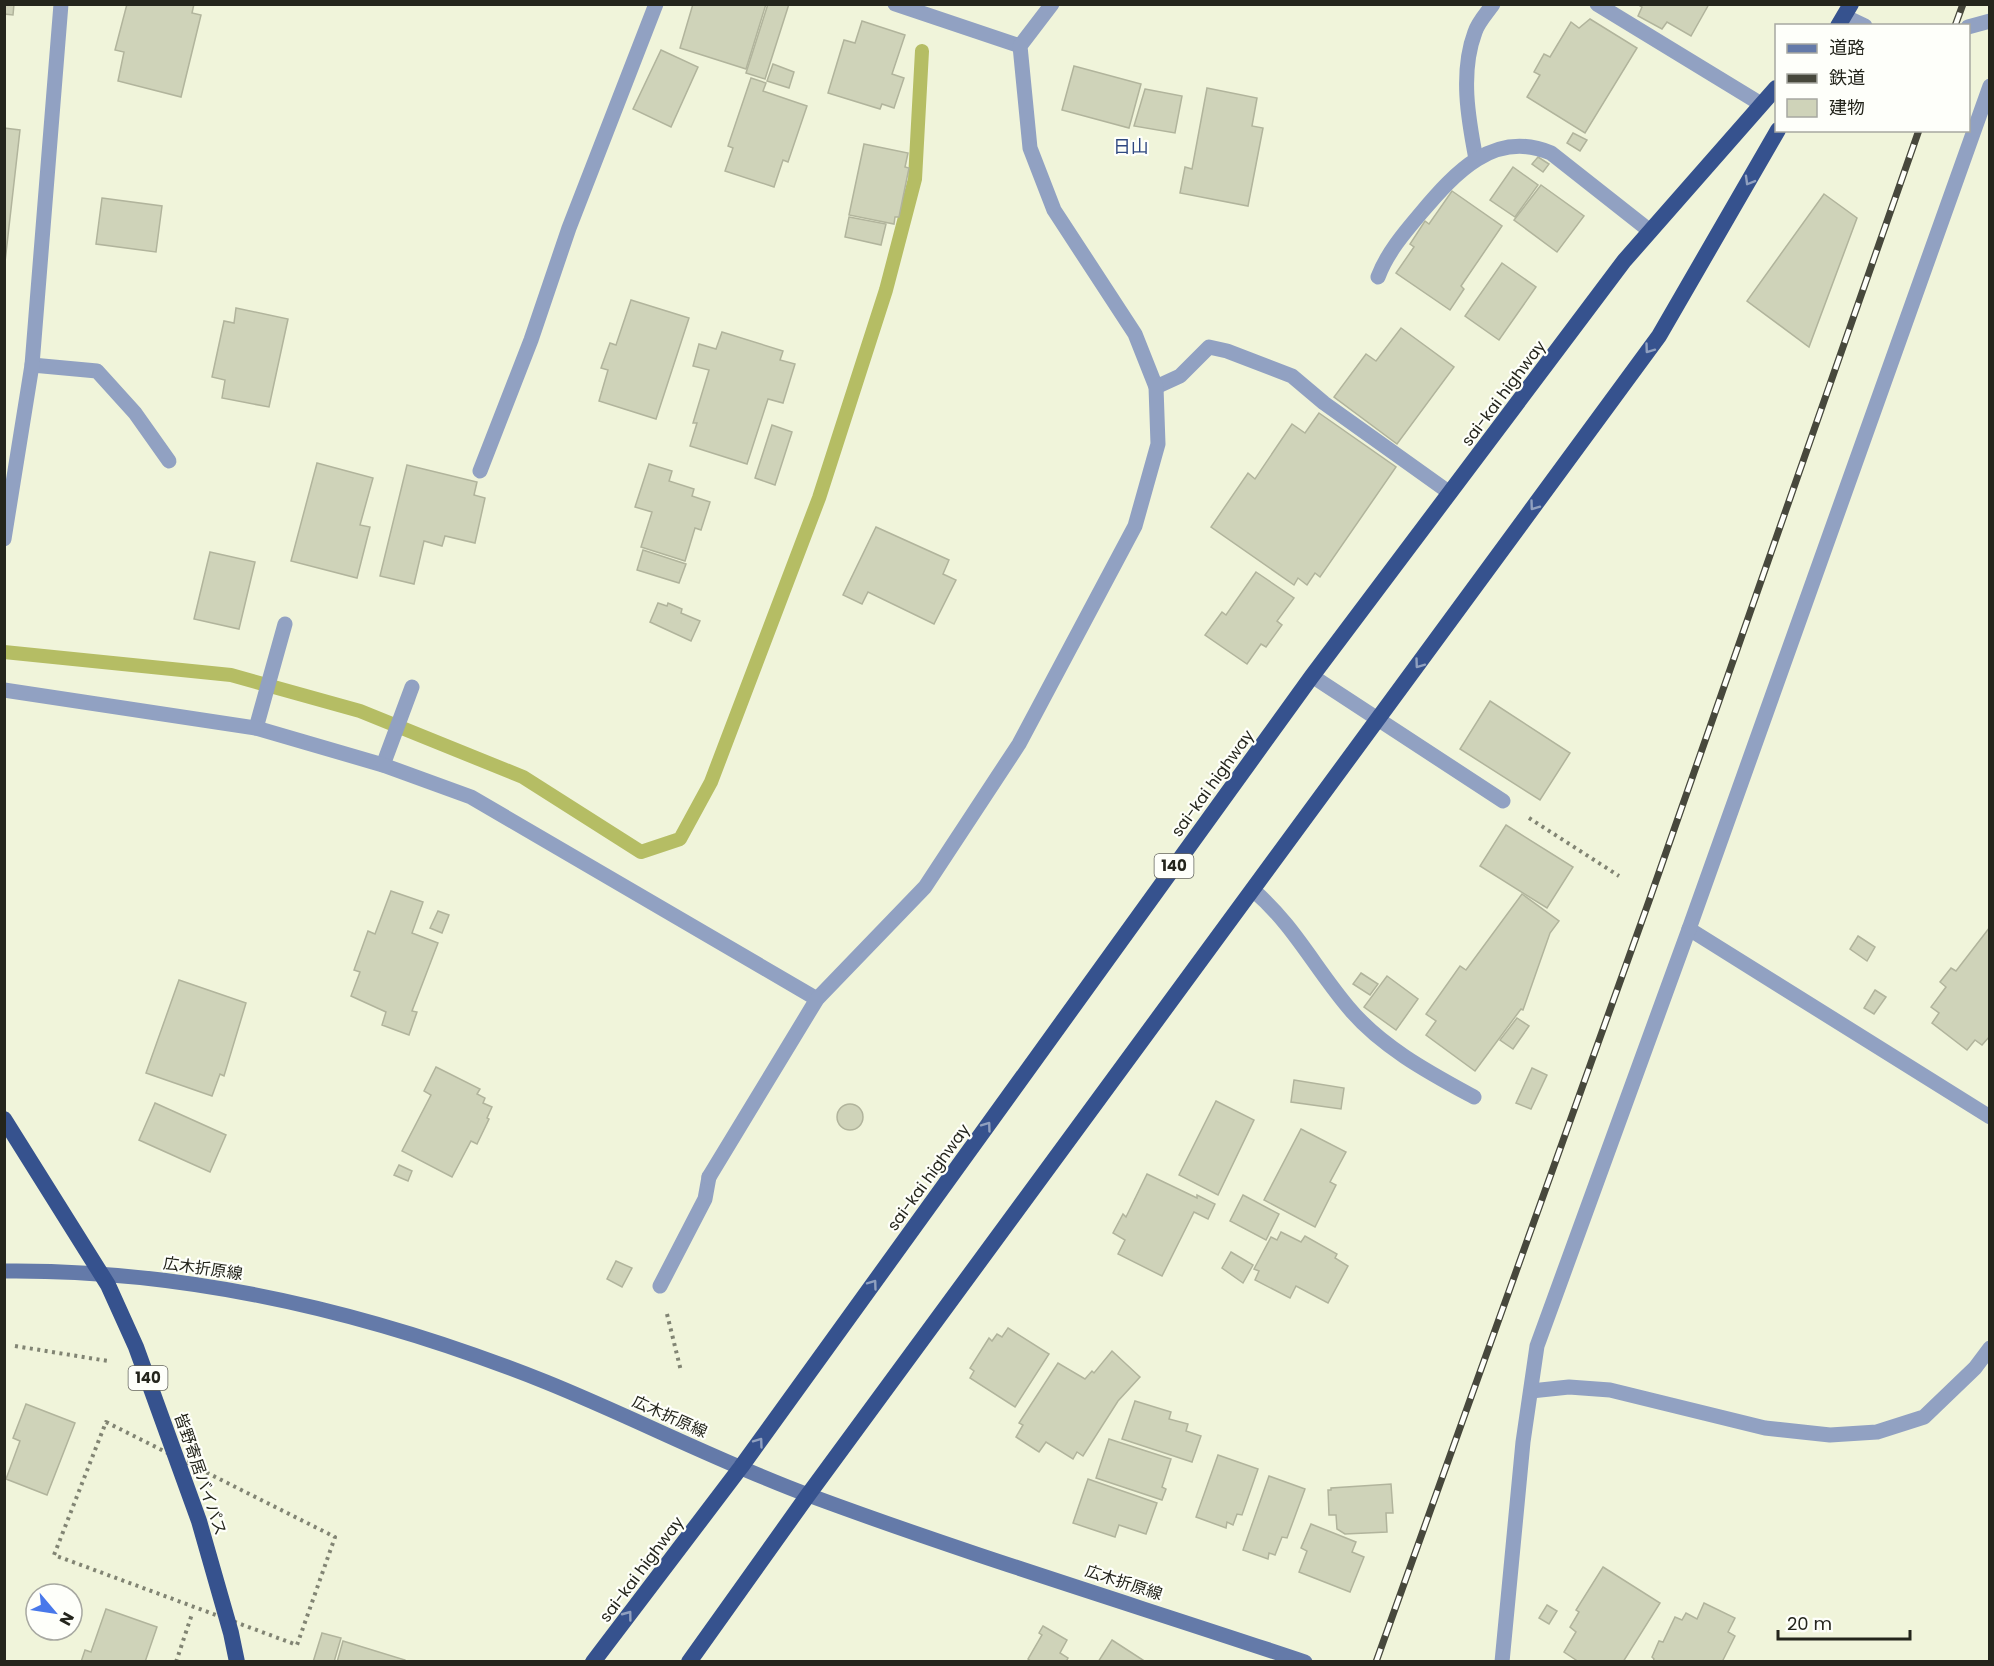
<svg xmlns="http://www.w3.org/2000/svg" width="1994" height="1666" font-family="Poppins,'Noto Sans JP',sans-serif">
<rect width="100%" height="100%" fill="#f0f4da"/>
<g fill="none" stroke-linecap="round" stroke-linejoin="round">
<!-- stream -->
<path stroke="#b5bd64" stroke-width="14" d="M 4,652 L 231,675 L 360,711 L 523,777 L 641,852 L 680,839 L 711,782 L 819,498 L 886,290 L 915,179 L 922,51"/>
</g>
<!-- building -->
<g fill="#cfd3b9" stroke="#b1b49c" stroke-width="1.5">
<path d="M 4,4 L 14,4 L 13,15 L 4,14 Z"/>
<path d="M 127,4 L 194,4 L 192,13 L 201,15 L 181,97 L 118,81 L 124,52 L 115,50 Z"/>
<path d="M 693,4 L 766,4 L 746,69 L 680,48 Z"/>
<path d="M 768,4 L 789,4 L 765,79 L 746,73 Z"/>
<path d="M 1637,4 L 1709,4 L 1691,36 L 1667,22 L 1662,29 L 1638,16 L 1642,7 Z"/>
<path d="M 1590,19 L 1637,48 L 1585,133 L 1527,97 L 1540,75 L 1534,72 L 1544,54 L 1550,57 L 1571,22 L 1579,28 Z"/>
<path d="M 862,21 L 905,35 L 892,74 L 904,78 L 894,108 L 882,104 L 880,109 L 828,93 L 844,40 L 855,43 Z"/>
<path d="M 661,50 L 698,67 L 671,127 L 633,109 Z"/>
<path d="M 773,64 L 794,72 L 789,88 L 767,81 Z"/>
<path d="M 1074,66 L 1141,84 L 1129,128 L 1062,110 Z"/>
<path d="M 751,78 L 766,83 L 763,91 L 807,106 L 788,162 L 783,160 L 774,187 L 725,171 L 733,148 L 728,146 Z"/>
<path d="M 1207,88 L 1257,98 L 1252,126 L 1263,128 L 1248,206 L 1180,193 L 1185,167 L 1192,169 Z"/>
<path d="M 1145,89 L 1182,96 L 1175,133 L 1134,126 Z"/>
<path d="M 4,128 L 20,130 L 5,262 L 4,262 Z"/>
<path d="M 1573,133 L 1587,140 L 1580,151 L 1567,143 Z"/>
<path d="M 864,144 L 908,153 L 905,167 L 909,168 L 899,217 L 895,217 L 894,224 L 849,215 Z"/>
<path d="M 1538,157 L 1549,164 L 1543,172 L 1532,164 Z"/>
<path d="M 1513,167 L 1538,185 L 1515,217 L 1490,200 Z"/>
<path d="M 1541,185 L 1584,216 L 1557,252 L 1514,220 Z"/>
<path d="M 1452,191 L 1502,226 L 1461,286 L 1464,289 L 1450,310 L 1396,273 L 1414,247 L 1410,244 L 1425,221 L 1429,224 Z"/>
<path d="M 1824,194 L 1857,218 L 1809,347 L 1747,301 Z"/>
<path d="M 102,198 L 162,206 L 156,252 L 96,244 Z"/>
<path d="M 849,217 L 886,224 L 881,245 L 845,237 Z"/>
<path d="M 1502,263 L 1536,287 L 1499,340 L 1465,316 Z"/>
<path d="M 631,300 L 689,318 L 656,419 L 599,401 L 608,370 L 601,368 L 610,343 L 616,345 Z"/>
<path d="M 236,308 L 288,319 L 269,407 L 222,398 L 225,380 L 212,377 L 224,321 L 234,323 Z"/>
<path d="M 1401,328 L 1454,367 L 1397,444 L 1334,397 L 1366,354 L 1376,361 Z"/>
<path d="M 722,332 L 783,351 L 780,360 L 795,364 L 783,403 L 768,399 L 747,464 L 690,446 L 697,423 L 693,423 L 709,370 L 693,366 L 699,344 L 716,349 Z"/>
<path d="M 1319,413 L 1396,467 L 1320,577 L 1315,573 L 1307,585 L 1298,578 L 1294,585 L 1211,527 L 1248,473 L 1255,479 L 1292,424 L 1305,433 Z"/>
<path d="M 772,425 L 792,432 L 775,485 L 755,478 Z"/>
<path d="M 317,463 L 373,478 L 360,525 L 370,527 L 357,578 L 291,561 Z"/>
<path d="M 649,464 L 672,471 L 669,481 L 694,489 L 692,496 L 710,502 L 701,530 L 695,528 L 685,561 L 641,547 L 652,512 L 635,507 Z"/>
<path d="M 407,465 L 477,482 L 474,495 L 485,498 L 475,543 L 445,536 L 442,546 L 424,541 L 414,584 L 380,576 Z"/>
<path d="M 876,527 L 949,560 L 943,574 L 956,580 L 934,624 L 868,592 L 862,604 L 843,595 Z"/>
<path d="M 643,550 L 686,564 L 679,583 L 637,570 Z"/>
<path d="M 210,552 L 255,562 L 239,629 L 194,619 Z"/>
<path d="M 1256,572 L 1294,598 L 1277,621 L 1282,625 L 1266,647 L 1261,644 L 1247,664 L 1205,635 L 1222,612 L 1226,615 Z"/>
<path d="M 658,603 L 667,606 L 668,603 L 682,609 L 681,613 L 700,621 L 691,641 L 650,622 Z"/>
<path d="M 1490,701 L 1570,753 L 1540,800 L 1460,749 Z"/>
<path d="M 1506,825 L 1573,867 L 1547,908 L 1480,866 Z"/>
<path d="M 391,891 L 423,902 L 412,933 L 438,943 L 412,1011 L 417,1012 L 409,1035 L 382,1025 L 386,1012 L 351,996 L 360,972 L 354,970 L 368,931 L 375,934 Z"/>
<path d="M 1522,894 L 1559,921 L 1550,933 L 1523,1010 L 1521,1009 L 1475,1071 L 1426,1035 L 1436,1021 L 1426,1014 L 1460,966 L 1466,970 Z"/>
<path d="M 438,911 L 449,915 L 442,933 L 430,928 Z"/>
<path d="M 1990,927 L 1990,1036 L 1982,1045 L 1975,1040 L 1967,1050 L 1932,1023 L 1939,1013 L 1931,1007 L 1946,987 L 1940,982 L 1951,968 L 1956,971 Z"/>
<path d="M 1858,936 L 1875,947 L 1867,961 L 1850,949 Z"/>
<path d="M 1361,973 L 1378,984 L 1370,995 L 1353,984 Z"/>
<path d="M 1387,976 L 1418,999 L 1396,1030 L 1364,1007 Z"/>
<path d="M 179,980 L 246,1003 L 224,1076 L 220,1074 L 212,1096 L 146,1073 Z"/>
<path d="M 1875,990 L 1886,997 L 1874,1014 L 1864,1008 Z"/>
<path d="M 1517,1018 L 1529,1026 L 1513,1049 L 1500,1040 Z"/>
<path d="M 436,1067 L 480,1089 L 477,1094 L 485,1098 L 483,1103 L 492,1107 L 487,1118 L 489,1119 L 477,1144 L 471,1141 L 452,1177 L 402,1151 L 431,1095 L 424,1091 Z"/>
<path d="M 1532,1068 L 1547,1075 L 1531,1109 L 1516,1103 Z"/>
<path d="M 1294,1080 L 1344,1088 L 1341,1109 L 1291,1102 Z"/>
<path d="M 1216,1101 L 1254,1120 L 1218,1195 L 1179,1175 Z"/>
<path d="M 155,1103 L 226,1135 L 210,1172 L 139,1140 Z"/>
<circle cx="850" cy="1117" r="13"/>
<path d="M 1301,1129 L 1346,1152 L 1330,1182 L 1336,1185 L 1315,1227 L 1264,1200 Z"/>
<path d="M 399,1165 L 412,1171 L 408,1181 L 394,1175 Z"/>
<path d="M 1147,1174 L 1197,1198 L 1197,1195 L 1215,1204 L 1208,1219 L 1194,1212 L 1162,1276 L 1118,1254 L 1125,1240 L 1113,1233 L 1123,1214 L 1126,1217 Z"/>
<path d="M 1243,1195 L 1279,1214 L 1266,1240 L 1230,1221 Z"/>
<path d="M 1281,1232 L 1301,1242 L 1305,1236 L 1337,1254 L 1335,1258 L 1348,1266 L 1328,1303 L 1296,1286 L 1290,1298 L 1255,1280 L 1259,1271 L 1254,1269 L 1271,1237 L 1277,1240 Z"/>
<path d="M 1231,1252 L 1253,1265 L 1243,1283 L 1222,1268 Z"/>
<path d="M 616,1261 L 632,1268 L 622,1287 L 607,1279 Z"/>
<path d="M 1008,1328 L 1049,1354 L 1015,1407 L 970,1378 L 974,1371 L 970,1368 L 989,1338 L 992,1341 L 997,1334 L 1002,1337 Z"/>
<path d="M 1112,1351 L 1140,1377 L 1118,1401 L 1083,1456 L 1077,1452 L 1073,1459 L 1046,1442 L 1039,1452 L 1016,1437 L 1023,1425 L 1019,1423 L 1058,1363 L 1085,1379 L 1092,1371 L 1094,1373 Z"/>
<path d="M 1135,1401 L 1171,1412 L 1169,1419 L 1188,1424 L 1186,1431 L 1201,1436 L 1192,1462 L 1122,1439 Z"/>
<path d="M 26,1404 L 75,1423 L 47,1495 L 6,1479 L 20,1441 L 13,1438 Z"/>
<path d="M 1109,1439 L 1171,1459 L 1162,1487 L 1166,1489 L 1162,1500 L 1096,1478 Z"/>
<path d="M 1218,1455 L 1258,1469 L 1242,1515 L 1237,1514 L 1233,1525 L 1227,1522 L 1226,1528 L 1196,1517 Z"/>
<path d="M 1269,1476 L 1305,1489 L 1287,1538 L 1282,1537 L 1275,1555 L 1269,1553 L 1268,1559 L 1243,1550 Z"/>
<path d="M 1088,1479 L 1157,1503 L 1146,1534 L 1119,1525 L 1115,1537 L 1073,1523 Z"/>
<path d="M 1391,1484 L 1393,1513 L 1386,1513 L 1387,1532 L 1345,1534 L 1337,1529 L 1336,1515 L 1329,1515 L 1328,1490 L 1331,1490 L 1331,1488 Z"/>
<path d="M 1311,1524 L 1356,1542 L 1352,1552 L 1364,1557 L 1350,1592 L 1299,1572 L 1307,1551 L 1301,1548 Z"/>
<path d="M 1603,1567 L 1660,1603 L 1623,1662 L 1579,1662 L 1564,1652 L 1576,1632 L 1570,1627 L 1579,1612 L 1576,1610 Z"/>
<path d="M 1704,1603 L 1735,1618 L 1728,1632 L 1735,1636 L 1722,1662 L 1653,1662 L 1654,1659 L 1652,1657 L 1659,1641 L 1663,1642 L 1675,1617 L 1682,1620 L 1686,1613 L 1697,1619 Z"/>
<path d="M 1547,1605 L 1557,1611 L 1549,1624 L 1539,1618 Z"/>
<path d="M 106,1609 L 157,1627 L 145,1662 L 81,1662 L 85,1650 L 91,1652 Z"/>
<path d="M 1043,1626 L 1067,1640 L 1060,1653 L 1068,1658 L 1066,1662 L 1032,1662 L 1028,1659 L 1042,1635 L 1039,1633 Z"/>
<path d="M 322,1633 L 341,1638 L 334,1662 L 313,1662 Z"/>
<path d="M 1112,1640 L 1146,1662 L 1098,1662 Z"/>
<path d="M 343,1641 L 405,1660 L 405,1662 L 337,1662 Z"/>
</g>
<g fill="none" stroke-linecap="round" stroke-linejoin="round">
<!-- path -->
<g stroke="#818473" stroke-width="4" stroke-dasharray="3 4.5" stroke-linecap="butt">
<path d="M 1529,818 L 1619,876"/>
<path d="M 667,1314 L 681,1371"/>
<path d="M 15,1346 L 108,1361"/>
<path d="M 106,1422 L 335,1537 L 297,1645 L 54,1555 Z"/>
<path d="M 176,1662 L 192,1614"/>
</g>
<!-- service -->
<g stroke="#91a1c2" stroke-width="15">
<path d="M 1597,4 L 1761,104"/>
<path d="M 1476,159 C 1468,118 1460,72 1475,32 C 1478,22 1487,13 1493,4"/>
<path d="M 1378,277 C 1387,253 1404,233 1421,213 C 1455,173 1494,129 1551,153 L 1650,231"/>
<path d="M 32,365 L 97,371 L 135,413 L 169,461"/>
<path d="M 1156,387 L 1180,376 L 1209,347 L 1227,351 L 1292,376 L 1324,403 L 1450,493"/>
<path d="M 1312,676 L 1503,801"/>
<path d="M 256,728 L 285,624"/>
<path d="M 383,765 L 412,687"/>
<path d="M 1253,890 C 1293,924 1315,968 1348,1007 C 1381,1047 1430,1073 1474,1097"/>
<path d="M 660,1286 L 705,1199 L 709,1177"/>
</g>
<!-- minor -->
<g stroke="#91a1c2" stroke-width="15">
<path d="M 895,4 L 1020,46"/>
<path d="M 1844,16 L 1865,26"/>
<path d="M 1968,27 L 1990,21"/>
<path d="M 480,471 L 531,340 L 569,228 L 656,4"/>
<path d="M 4,539 L 32,365 L 61,4"/>
<path d="M 4,690 L 256,728 L 383,765 L 471,797 L 817,999"/>
<path d="M 1689,929 L 1990,1117"/>
<path d="M 709,1177 L 817,999 L 925,887 L 1019,744 L 1135,526 L 1158,444 L 1156,387 L 1135,334 L 1054,210 L 1030,148 L 1020,46 L 1052,4"/>
<path d="M 1531,1391 L 1569,1387 L 1610,1390 L 1765,1428 L 1830,1435 L 1877,1432 L 1924,1417 L 1975,1368 L 1990,1348"/>
<path d="M 1502,1662 L 1523,1442 L 1537,1346 L 1689,929 L 1990,86"/>
</g>
<!-- secondary -->
<path stroke="#647aa9" stroke-width="15" d="M 4,1271 C 191,1269 373,1313 546,1382 C 635,1418 721,1463 811,1496 C 973,1556 1141,1607 1305,1662"/>
<!-- trunk -->
<g stroke="#36528e" stroke-width="16">
<path d="M 1838,26 L 1851,4"/>
<path d="M 593,1662 L 741,1467 L 1312,676 L 1624,261 L 1776,88"/>
<path d="M 689,1662 L 808,1495 L 1659,336 L 1778,130"/>
</g>
<defs>
<g id="rail">
<path d="M 1955,26 L 1963,4"/>
<path d="M 1376,1662 L 1649,901 L 1919,130"/>
</g>
</defs>
<!-- rail casing -->
<use href="#rail" stroke="#47483c" stroke-width="7"/>
<!-- rail -->
<use href="#rail" stroke="#fefffa" stroke-width="4.5" stroke-dasharray="14" stroke-linecap="butt"/>
<!-- trunk-bridge -->
<path stroke="#36528e" stroke-width="16" d="M 4,1119 L 108,1285 L 136,1347 L 199,1521 L 231,1633 L 237,1662"/>
</g>
<!-- one-way arrows -->
<defs><path id="oneway-chevron" d="M-2-3.5L2.5 0L-2 3.5" fill="none" stroke-width="1.6" stroke-linecap="round" stroke-linejoin="round" transform="scale(1.5)"/></defs>
<g stroke="#90a0bf">
<use href="#oneway-chevron" transform="translate(1749 181) rotate(120)"/>
<use href="#oneway-chevron" transform="translate(1649 349) rotate(126)"/>
<use href="#oneway-chevron" transform="translate(1534 506) rotate(126)"/>
<use href="#oneway-chevron" transform="translate(1419 664) rotate(126)"/>
<use href="#oneway-chevron" transform="translate(987 1126) rotate(-54)"/>
<use href="#oneway-chevron" transform="translate(873 1284) rotate(-54)"/>
<use href="#oneway-chevron" transform="translate(759 1442) rotate(-54)"/>
<use href="#oneway-chevron" transform="translate(628 1615) rotate(-53)"/>
</g>
<g text-anchor="middle" stroke-width="4.5" stroke-linejoin="round" paint-order="stroke">
<!-- shield labels -->
<g fill="#fefffa" stroke="#65665f" stroke-width="1.5">
<rect x="1154.5" y="854" width="39" height="24" rx="4.5"/>
<rect x="128.5" y="1366" width="39" height="24" rx="4.5"/>
</g>
<g font-size="15" font-weight="bold" fill="#24251c">
<text x="1174" y="871">140</text>
<text x="148" y="1383">140</text>
</g>
<!-- street labels -->
<g font-size="16" fill="#24251c" stroke="#fefffa">
<text transform="translate(1503 393) rotate(-53)" y="6">sai-kai highway</text>
<text transform="translate(1212 783) rotate(-54)" y="6">sai-kai highway</text>
<text transform="translate(928 1177) rotate(-54)" y="6">sai-kai highway</text>
<text transform="translate(203 1268) rotate(8)" y="6">広木折原線</text>
<text transform="translate(670 1416) rotate(24)" y="6">広木折原線</text>
<text transform="translate(201 1474) rotate(71)" y="6">皆野寄居バイパス</text>
<text transform="translate(641 1569) rotate(-53)" y="6">sai-kai highway</text>
<text transform="translate(1124 1582) rotate(18)" y="6">広木折原線</text>
</g>
<!-- neighbourhood labels -->
<g font-size="18" fill="#2f4880" stroke="#fefffa">
<text x="1131" y="153">日山</text>
</g>
</g>
<!-- border -->
<rect width="1994" height="1666" fill="none" stroke="#24251c" stroke-width="12"/>
<!-- legend -->
<rect x="1775" y="24" width="195" height="108" fill="#fefffa" stroke="#a7a8a1" stroke-width="1.5"/>
<rect x="1787" y="44" width="30" height="9" fill="#647aa9" stroke="#a7a8a1" stroke-width="1.5"/>
<text x="1829" y="54" font-size="18" fill="#24251c">道路</text>
<rect x="1787" y="74" width="30" height="9" fill="#47483c" stroke="#a7a8a1" stroke-width="1.5"/>
<text x="1829" y="84" font-size="18" fill="#24251c">鉄道</text>
<rect x="1787" y="99" width="30" height="18" fill="#cfd3b9" stroke="#a7a8a1" stroke-width="1.5"/>
<text x="1829" y="114" font-size="18" fill="#24251c">建物</text>
<!-- north arrow -->
<g transform="translate(54 1612) rotate(119)"><circle r="28" fill="#fefffa" stroke="#a7a8a1" stroke-width="1.5"/>
<path d="M0-4.5L10 22L0 15L-10 22Z" fill="#4878ea"/>
<text y="-9" font-size="16" font-weight="bold" text-anchor="middle" fill="#24251c">N</text>
</g>
<!-- scale -->
<path d="M1778 1630v9h132v-9" fill="none" stroke="#24251c" stroke-width="3"/>
<text x="1787" y="1630" font-size="18" fill="#24251c" stroke="#fefffa" stroke-width="4.5" paint-order="stroke">20 m</text>
</svg>
